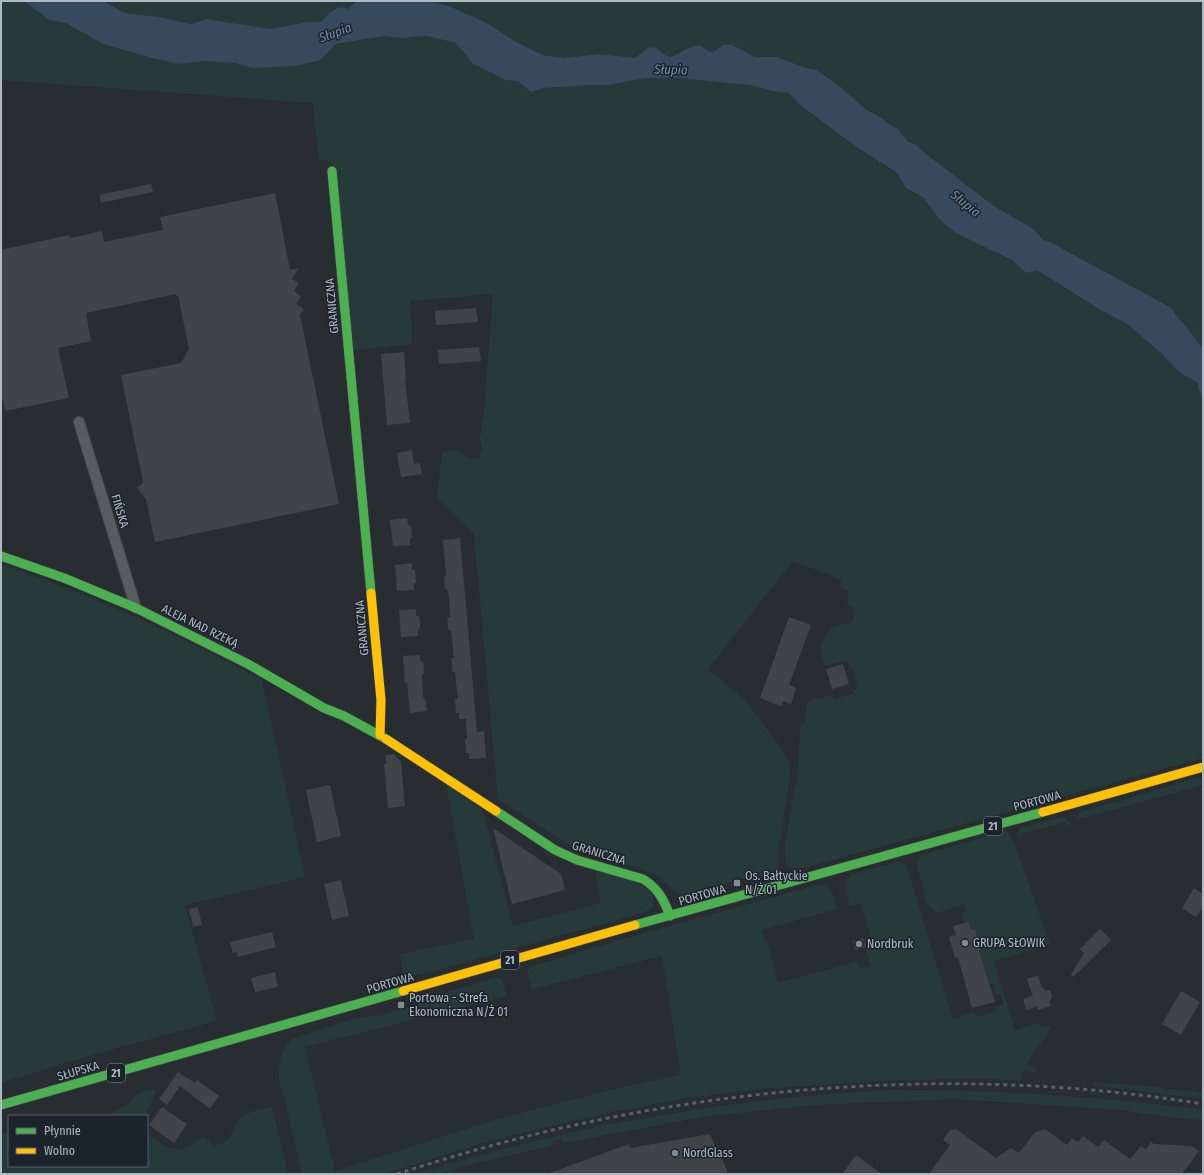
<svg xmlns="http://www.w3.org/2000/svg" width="1204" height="1175" font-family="'Fira Sans Condensed',sans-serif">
<rect width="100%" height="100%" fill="#282d32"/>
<!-- green -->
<g fill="#273a3a">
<path d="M 1,1 L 24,1 L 49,20 L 66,23 L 103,44 L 152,58 L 180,64 L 203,61 L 235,63 L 252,68 L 321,60 L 336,44 L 384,36 L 401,38 L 427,36 L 456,43 L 463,52 L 506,80 L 519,82 L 531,92 L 545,88 L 590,85 L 609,85 L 646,78 L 680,78 L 756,86 L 772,91 L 789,93 L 799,104 L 843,137 L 861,150 L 896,172 L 906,188 L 924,198 L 939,219 L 1012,260 L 1026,273 L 1037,269 L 1099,309 L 1127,324 L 1161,353 L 1179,372 L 1198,383 L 1198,389 L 1203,398 L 1203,758 L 803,868 L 790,868 L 786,865 L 785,853 L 785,842 L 798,774 L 800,728 L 805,721 L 807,704 L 811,700 L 833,695 L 834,699 L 853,694 L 852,690 L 858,688 L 853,668 L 850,668 L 848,660 L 825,666 L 820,650 L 825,635 L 832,628 L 839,625 L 851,623 L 854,617 L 854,609 L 847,604 L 849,591 L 839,587 L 842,580 L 793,561 L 707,670 L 716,675 L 747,702 L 779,746 L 789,762 L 790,772 L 788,791 L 778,852 L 778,871 L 776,874 C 767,878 755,876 745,878 C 725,882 703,900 682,897 L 656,875 L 568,844 L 498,799 L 474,534 L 437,498 L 442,453 L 454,449 L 471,459 L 479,457 L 482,450 L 480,437 L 484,413 L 493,294 L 410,301 L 412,344 L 353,350 L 336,169 L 328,160 L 319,161 L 313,103 L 1,80 Z"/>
<path d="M 103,1 L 359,1 L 354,3 L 348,9 L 335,8 L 321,22 L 307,22 L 271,29 L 206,19 L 191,24 L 159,17 L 125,13 Z"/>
<path d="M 425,1 L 1203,1 L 1203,348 L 1170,307 L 1050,242 L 1042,239 L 1034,229 L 994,206 L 921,150 L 916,145 L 909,142 L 904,137 L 898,129 L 890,125 L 883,119 L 864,108 L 837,84 L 816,70 L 806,68 L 777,57 L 755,57 L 732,45 L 723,45 L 716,50 L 710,52 L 691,46 L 685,51 L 670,57 L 665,55 L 660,50 L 648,48 L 635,58 L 599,54 L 564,58 L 543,55 L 516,42 L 487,23 L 449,6 Z"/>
<path d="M 1,564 C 41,578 82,593 120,610 C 169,632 216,656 262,680 L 305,877 L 185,905 L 217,1021 C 145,1040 72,1060 1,1083 Z"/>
<path d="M 1196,778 L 1201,780 L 1203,785 L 1076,820 L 1078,814 L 1081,812 Z"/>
<path d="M 446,784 L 482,809 L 513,926 L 601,903 L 595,869 L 633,881 L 651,891 L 654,900 L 653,907 L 646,912 L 423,974 L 416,974 L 403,978 L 400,954 L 474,939 Z"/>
<path d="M 1064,817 L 1070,823 L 1071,828 L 1070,828 L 1066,822 L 1021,834 L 1020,839 C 1018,835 1018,829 1022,827 Z"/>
<path d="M 1007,831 L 1011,838 L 1019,856 L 1050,944 L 994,961 L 1015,1031 C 1025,1027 1035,1019 1044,1028 L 1049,1027 L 1051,1028 L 1027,1063 L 1036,1069 L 1036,1072 L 1022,1071 L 1021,1081 L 992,1079 L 949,1079 L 887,1081 L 760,1089 L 689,1098 L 617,1111 L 552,1126 L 483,1143 L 384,1174 L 302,1174 L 284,1096 L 282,1095 C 277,1074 277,1055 292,1039 L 359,1017 L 378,1016 L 432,1000 L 443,993 L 497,977 L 502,980 L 507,996 L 305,1047 L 335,1171 L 495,1120 L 614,1089 L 681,1075 L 662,956 L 532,989 L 527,972 L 530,967 L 612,942 L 817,885 C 834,885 834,896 837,909 L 762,930 L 765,941 L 767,941 L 778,983 L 858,961 L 860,969 L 870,966 L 864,941 L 871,938 L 861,903 L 850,906 L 845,889 L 846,881 L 851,875 L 897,862 L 905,864 L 908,870 L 953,1019 L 974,1012 L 976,1017 L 996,1011 L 995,1007 L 1004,1004 L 1001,994 L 996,995 L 994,984 L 990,985 L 979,951 L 981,950 L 975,929 L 971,930 L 969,922 L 965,923 L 962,913 L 966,911 L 964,904 L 936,913 L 926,902 L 916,862 L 921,855 Z"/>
<path d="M 1094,1082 L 1159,1087 L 1167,1091 L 1171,1089 L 1203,1093 L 1203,1099 L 1092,1085 Z"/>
<path d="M 151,1089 L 156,1091 L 145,1116 L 108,1116 L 131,1102 L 136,1094 Z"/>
<path d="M 892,1090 C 996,1090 1100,1096 1203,1110 L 1203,1120 L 1174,1118 L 1122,1110 L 954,1099 L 815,1105 L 708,1116 L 563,1143 L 562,1140 C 556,1138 553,1141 551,1146 L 471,1164 L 440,1174 L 417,1174 C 571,1125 731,1098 892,1090 Z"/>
<path d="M 272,1107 L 288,1174 L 1,1174 L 1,1134 L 9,1132 L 9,1166 L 147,1166 L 147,1132 C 150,1136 155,1139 159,1142 C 176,1154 188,1150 202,1137 C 208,1139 209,1143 215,1146 L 225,1142 L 232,1134 L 239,1118 L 252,1112 Z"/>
</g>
<!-- water -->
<path fill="#37495c" d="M 24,1 L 103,1 L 125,13 L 159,17 L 191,24 L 206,19 L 271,29 L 307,22 L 321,22 C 329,14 336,3 348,9 L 354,3 L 359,1 L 425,1 L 449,6 L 487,23 L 516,42 L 543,55 L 564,58 L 599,54 L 635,58 L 648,48 L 655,47 L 665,55 L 670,57 C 681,53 689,46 699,45 L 710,52 L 716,50 L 723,45 L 732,45 L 755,57 L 777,57 L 806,68 L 816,70 L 837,84 L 864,108 L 883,119 L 890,125 L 898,129 L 904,137 L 909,142 L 916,145 L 921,150 L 994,206 L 1034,229 L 1042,239 L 1050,242 L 1170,307 L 1203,348 L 1203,398 L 1198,389 L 1198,383 L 1179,372 L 1161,353 L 1127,324 L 1099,309 L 1037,270 L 1026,273 L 1012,260 L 956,233 L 939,219 L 924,198 L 906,188 L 896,172 L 861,150 L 843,137 L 799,104 L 789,93 L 772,91 L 756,86 L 680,78 L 646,78 L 609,85 L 590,85 L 545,88 L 531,92 L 519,82 L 506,80 L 473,64 L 456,43 L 427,36 L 401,38 L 384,36 L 336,44 L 321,60 L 295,66 L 252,68 L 235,63 L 203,61 L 180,64 L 152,58 L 103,44 L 66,23 L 49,20 Z"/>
<!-- building -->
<g fill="#404449">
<path d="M 151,184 L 153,192 L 101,203 L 99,195 Z"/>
<path d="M 275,193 L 290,270 L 299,268 L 292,279 L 299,283 L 294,291 L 301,296 L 296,304 L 304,309 L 300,315 L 339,504 L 155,542 L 146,499 L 137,488 L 143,482 L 121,375 L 181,363 L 189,349 L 178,295 L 176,296 L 176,294 L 86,313 L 91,341 L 58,348 L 69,398 L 5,411 L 1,392 L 1,250 L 69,235 L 70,238 L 102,231 L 104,242 L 163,230 L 160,217 Z"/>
<path d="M 476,308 L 478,322 L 436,325 L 435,311 Z"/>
<path d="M 479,347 L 481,361 L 439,364 L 438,350 Z"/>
<path d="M 404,352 L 406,380 L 405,380 L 410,423 L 387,425 L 381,354 Z"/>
<path d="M 412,450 L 414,464 L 420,463 L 422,474 L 401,477 L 397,453 Z"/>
<path d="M 407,518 L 408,525 L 411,525 L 412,538 L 410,538 L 410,545 L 393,546 L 390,520 Z"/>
<path d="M 460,538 L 477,732 L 484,731 L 486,758 L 469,759 L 469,753 L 466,753 L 465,739 L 467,739 L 466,719 L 459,719 L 459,713 L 456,713 L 455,699 L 458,699 L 457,692 L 455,672 L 452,672 L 452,665 L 451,658 L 454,658 L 451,630 L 449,631 L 447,617 L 450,617 L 449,596 L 447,589 L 445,589 L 444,576 L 446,575 L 443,540 Z"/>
<path d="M 412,563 L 412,570 L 415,570 L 416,583 L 414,583 L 414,590 L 397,591 L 395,565 Z"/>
<path d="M 416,609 L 416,616 L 419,615 L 420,622 L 420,628 L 418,629 L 418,636 L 401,637 L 399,610 Z"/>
<path d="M 789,617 L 811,625 L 789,685 L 796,688 L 791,704 L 783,701 L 781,706 L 760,698 Z"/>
<path d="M 420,655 L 420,661 L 423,661 L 424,674 L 422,675 L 423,698 L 425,698 L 427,711 L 410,713 L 407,682 L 405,683 L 403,656 Z"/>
<path d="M 843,664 L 849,684 L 832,689 L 826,669 Z"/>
<path d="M 394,754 L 401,762 L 405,806 L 388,808 L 384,764 L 386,764 L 385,755 Z"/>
<path d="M 330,785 L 341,836 L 317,842 L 306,790 Z"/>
<path d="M 493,828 L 561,874 L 565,890 L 512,904 Z"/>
<path d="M 341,880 L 349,916 L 332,920 L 324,884 Z"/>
<path d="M 1194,888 L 1203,894 L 1203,907 L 1196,917 L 1182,908 Z"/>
<path d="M 198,907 L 202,925 L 193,927 L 189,909 Z"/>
<path d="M 969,922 L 971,930 L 975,929 L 981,950 L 979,951 L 995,1002 L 972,1008 L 958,957 L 955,958 L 949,937 L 956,935 L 953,926 Z"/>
<path d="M 1100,929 L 1111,940 L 1073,977 L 1071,975 L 1084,953 L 1080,949 Z"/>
<path d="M 272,932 L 276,947 L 238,957 L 237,952 L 233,953 L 230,942 Z"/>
<path d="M 863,938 L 866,947 L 855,950 L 853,941 Z"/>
<path d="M 275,972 L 278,987 L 255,992 L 251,978 Z"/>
<path d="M 1038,975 L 1042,988 L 1044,988 L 1045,991 L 1050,990 L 1052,997 L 1049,1002 L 1051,1006 L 1038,1010 L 1037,1006 L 1027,1010 L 1024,1003 L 1023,999 L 1033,996 L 1027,979 Z"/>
<path d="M 1181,991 L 1200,1002 L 1181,1035 L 1162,1024 Z"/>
<path d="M 178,1072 L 195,1083 L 197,1080 L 219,1096 L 210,1109 L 180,1086 L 167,1105 L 159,1099 Z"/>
<path d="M 162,1107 L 187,1124 L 174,1143 L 149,1125 Z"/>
<path d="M 956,1129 L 996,1158 L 1011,1148 L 1019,1153 L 1035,1132 L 1045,1129 L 1067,1145 L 1072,1138 L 1078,1142 L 1083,1136 L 1098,1147 L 1104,1140 L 1130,1159 L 1141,1146 L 1146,1149 L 1151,1142 L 1154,1144 L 1192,1146 L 1199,1151 L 1182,1174 L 929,1174 L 950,1145 L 943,1140 L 950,1130 Z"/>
<path d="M 710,1134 L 720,1159 L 722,1158 L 728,1174 L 550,1174 L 550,1173 L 629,1144 L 630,1148 Z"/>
<path d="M 856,1155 L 882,1174 L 842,1174 Z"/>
</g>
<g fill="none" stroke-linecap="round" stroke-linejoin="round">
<defs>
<path id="street" d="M 79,422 L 136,608"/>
<g id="fast">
<path d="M 332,171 L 371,593"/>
<path d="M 1,556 L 64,578 L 136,608 L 248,664 L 324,708 L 344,716 L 386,739"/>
<path d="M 496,811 L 555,850 L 577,860 L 643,879 C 658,888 664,900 670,916"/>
<path d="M 635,925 L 1043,812"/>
<path d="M 1,1105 L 403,991"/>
</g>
<g id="slow">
<path d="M 371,593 L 381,700 L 380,735"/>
<path d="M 386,739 L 496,811"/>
<path d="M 1043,812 L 1203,767"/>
<path d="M 403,991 L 635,925"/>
</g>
</defs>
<!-- street casing -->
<use href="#street" stroke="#46494d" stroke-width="12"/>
<!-- fast casing -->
<use href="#fast" stroke="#46494d" stroke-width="10"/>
<!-- slow casing -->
<use href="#slow" stroke="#46494d" stroke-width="10"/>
<!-- street -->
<use href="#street" stroke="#575c61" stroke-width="10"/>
<!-- fast -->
<use href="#fast" stroke="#4caf50" stroke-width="9"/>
<!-- slow -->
<use href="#slow" stroke="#ffc107" stroke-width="9"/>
<!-- rail -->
<path stroke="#5b6065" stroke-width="3" stroke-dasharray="4 4" stroke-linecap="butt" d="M 397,1174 C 456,1155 515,1138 575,1125 C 780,1080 996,1070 1203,1104"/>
</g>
<!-- markers -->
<g fill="#818991" stroke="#1b242d" stroke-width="1.5">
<rect x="733" y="879" width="8" height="8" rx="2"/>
<circle cx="965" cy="943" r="4"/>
<circle cx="859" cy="944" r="4"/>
<rect x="397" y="1001" width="8" height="8" rx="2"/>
<circle cx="675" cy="1153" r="4"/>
</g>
<g text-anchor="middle" stroke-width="3" stroke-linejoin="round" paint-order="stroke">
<!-- shield labels -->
<g fill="#1b242d" stroke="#848d97" stroke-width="1">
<rect x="984" y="817" width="18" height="18" rx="3"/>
<rect x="501" y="951" width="18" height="18" rx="3"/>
<rect x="107" y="1064" width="18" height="18" rx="3"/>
</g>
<g font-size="11" font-weight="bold" fill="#b1bac4">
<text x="993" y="830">21</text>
<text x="510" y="964">21</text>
<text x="116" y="1077">21</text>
</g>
<!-- street labels -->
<g font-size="12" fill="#b1bac4" stroke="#1b242d">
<text transform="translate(332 306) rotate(-95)" y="4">GRANICZNA</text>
<text transform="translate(120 511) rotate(73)" y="4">FIŃSKA</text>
<text transform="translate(200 626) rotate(26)" y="4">ALEJA NAD RZEKĄ</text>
<text transform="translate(362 628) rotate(-95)" y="4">GRANICZNA</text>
<text transform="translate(1037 801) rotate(-15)" y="4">PORTOWA</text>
<text transform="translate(599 853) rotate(17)" y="4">GRANICZNA</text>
<text transform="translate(702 895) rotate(-16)" y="4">PORTOWA</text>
<text transform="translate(390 983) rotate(-16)" y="4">PORTOWA</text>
<text transform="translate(78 1071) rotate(-16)" y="4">SŁUPSKA</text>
</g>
<!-- poi labels -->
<g font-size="12" fill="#b1bac4" stroke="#1b242d" text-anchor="start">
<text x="745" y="880">Os. Bałtyckie<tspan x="745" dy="14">N/Ż 01</tspan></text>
<text x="973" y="947">GRUPA SŁOWIK</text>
<text x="867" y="948">Nordbruk</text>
<text x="409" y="1002">Portowa - Strefa<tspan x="409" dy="14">Ekonomiczna N/Ż 01</tspan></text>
<text x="683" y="1157">NordGlass</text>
</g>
<!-- water labels -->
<g font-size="13" font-style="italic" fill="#738da6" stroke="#1b242d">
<text transform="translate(335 32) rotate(-20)" y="5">Słupia</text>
<text transform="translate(671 69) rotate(2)" y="5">Słupia</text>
<text transform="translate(966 203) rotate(39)" y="5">Słupia</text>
</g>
</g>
<!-- border -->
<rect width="1204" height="1175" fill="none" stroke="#b1bac4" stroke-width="4"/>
<!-- legend -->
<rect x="8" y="1115" width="140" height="52" fill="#1b242d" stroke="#576069"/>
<rect x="16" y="1128" width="20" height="6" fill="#4caf50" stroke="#576069"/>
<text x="44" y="1135" font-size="12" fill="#b1bac4">Płynnie</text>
<rect x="16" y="1148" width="20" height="6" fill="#ffc107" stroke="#576069"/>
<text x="44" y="1155" font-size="12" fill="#b1bac4">Wolno</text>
</svg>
